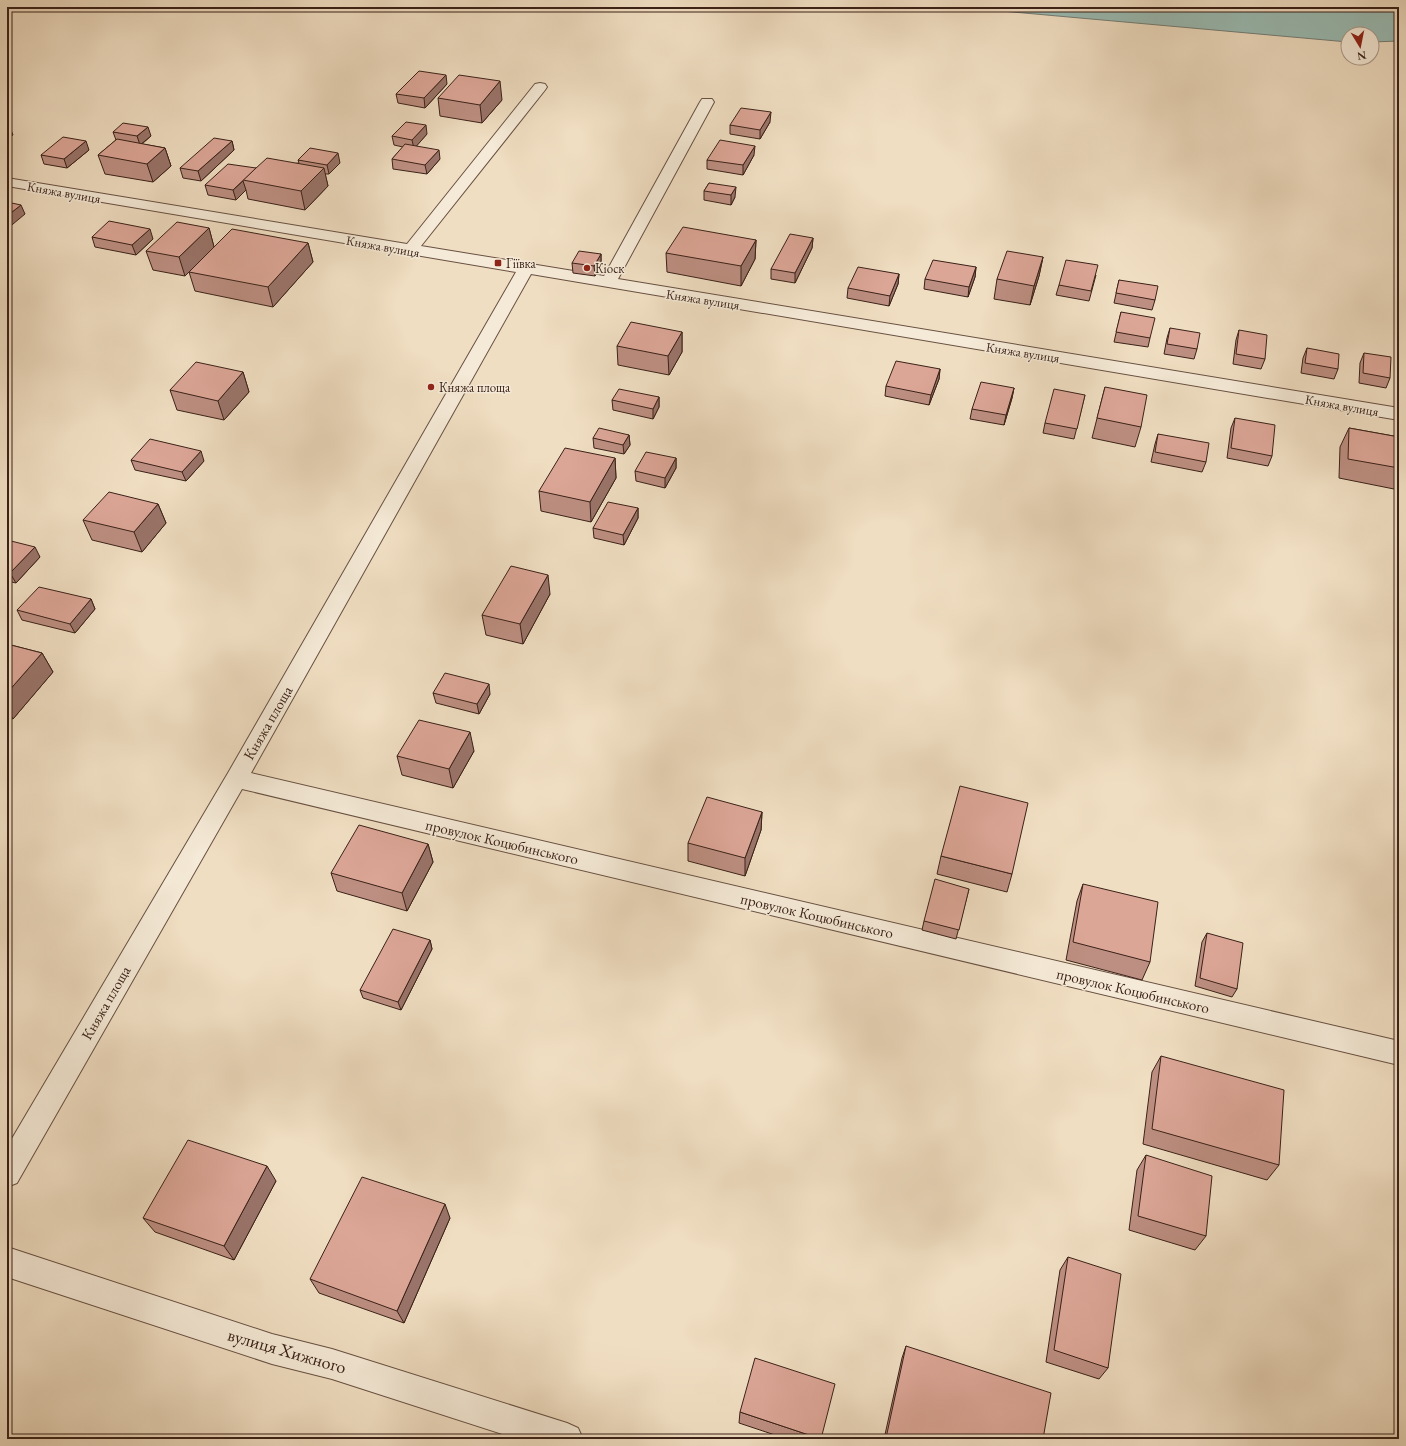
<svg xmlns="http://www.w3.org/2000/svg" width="1406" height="1446" font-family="'EB Garamond',serif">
<rect width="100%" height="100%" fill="#f0dec2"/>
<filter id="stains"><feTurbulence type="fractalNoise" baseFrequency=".005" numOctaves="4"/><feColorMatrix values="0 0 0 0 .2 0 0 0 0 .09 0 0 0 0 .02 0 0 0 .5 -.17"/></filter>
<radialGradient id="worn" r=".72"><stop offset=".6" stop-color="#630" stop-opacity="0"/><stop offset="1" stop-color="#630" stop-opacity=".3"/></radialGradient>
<!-- water -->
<path fill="#9abcb4" stroke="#747e76" d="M 957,7 L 1399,7 L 1399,41 L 1372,42 L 1372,34 L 1348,34 L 1348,42 Z"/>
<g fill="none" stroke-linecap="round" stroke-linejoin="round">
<defs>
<g id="minor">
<path d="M 540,83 L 545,84 L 547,87 L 545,90 L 421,246 L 604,276 L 700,102 L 702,99 L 712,99 L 714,102 L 618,279 L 1399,408 L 1399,420 L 531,274 L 251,773 L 1399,1041 L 1399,1065 L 242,789 L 17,1183 L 7,1187 L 7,1147 L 228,773 L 516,272 L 7,186 L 7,178 L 407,244 L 535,84 Z"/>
<path d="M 7,1247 L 272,1334 L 332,1349 L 567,1423 L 578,1428 L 583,1439 L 518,1439 L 332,1379 L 272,1364 L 7,1277 Z"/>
</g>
</defs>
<!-- minor casing -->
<use href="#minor" stroke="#685042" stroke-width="2"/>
<!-- minor -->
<use href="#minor" fill="#f5ead7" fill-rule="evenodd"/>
</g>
<!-- wall -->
<g fill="#bd8f82" stroke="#3a2118">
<path d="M 447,84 L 425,108 L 398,103 L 396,94 Z"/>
<path d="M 438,98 L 502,100 L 482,123 L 440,116 Z"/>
<path d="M 770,122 L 760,139 L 730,134 L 730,125 Z"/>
<path d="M 113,132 L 151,136 L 142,144 L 165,148 L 171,166 L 153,182 L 105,174 L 98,155 L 116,140 Z"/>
<path d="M 427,134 L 416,146 L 440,159 L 427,174 L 393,169 L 392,159 L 403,147 L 394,145 L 392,136 Z"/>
<path d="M 232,141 L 234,150 L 201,181 L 183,178 L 180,168 Z"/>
<path d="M 89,150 L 67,168 L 44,164 L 41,155 Z"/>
<path d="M 754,155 L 743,175 L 707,169 L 707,160 Z"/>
<path d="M 298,160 L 340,163 L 329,174 L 325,174 L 328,186 L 305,210 L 248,199 L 246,190 L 236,200 L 208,195 L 205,185 L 256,168 L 299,163 Z"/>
<path d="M 709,183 L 735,197 L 731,205 L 704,200 L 704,191 Z"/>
<path d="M 209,228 L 214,247 L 308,243 L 313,262 L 273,307 L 195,291 L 189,272 L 185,276 L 153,270 L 146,251 Z"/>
<path d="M 92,237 L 153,239 L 136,255 L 95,247 Z"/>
<path d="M 813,238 L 812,248 L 795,283 L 771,279 L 771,269 Z"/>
<path d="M 756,240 L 755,259 L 741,286 L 667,272 L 666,253 Z"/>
<path d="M 601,254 L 601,263 L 595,276 L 573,273 L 572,263 Z"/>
<path d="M 1043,257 L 1039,276 L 1030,305 L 994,299 L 997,279 Z"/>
<path d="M 976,267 L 975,277 L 968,297 L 924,289 L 925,279 Z"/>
<path d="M 899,274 L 898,284 L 889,306 L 847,298 L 848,288 Z"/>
<path d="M 1096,275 L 1089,301 L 1056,295 L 1059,285 Z"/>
<path d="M 1119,280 L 1155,300 L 1152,310 L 1114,303 Z"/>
<path d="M 1121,312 L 1150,338 L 1148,347 L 1114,342 Z"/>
<path d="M 1170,328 L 1197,349 L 1194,359 L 1164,354 L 1167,338 Z"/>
<path d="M 1239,330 L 1265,359 L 1261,369 L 1233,364 L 1236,340 Z"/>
<path d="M 682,332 L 682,352 L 669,375 L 618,365 L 617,346 Z"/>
<path d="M 1307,348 L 1338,369 L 1334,379 L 1301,373 L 1303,358 Z"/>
<path d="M 1364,353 L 1390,378 L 1386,388 L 1359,383 L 1360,363 Z"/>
<path d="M 940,369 L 939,379 L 929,405 L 885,396 L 886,386 Z"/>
<path d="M 243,372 L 249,392 L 224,420 L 177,410 L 170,390 Z"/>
<path d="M 1105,387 L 1141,427 L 1135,447 L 1092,438 Z"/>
<path d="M 1014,388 L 1012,398 L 1004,425 L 970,419 L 972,409 Z"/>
<path d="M 1085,395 L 1074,439 L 1043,433 L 1045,423 Z"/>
<path d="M 659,397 L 659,407 L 653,419 L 613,410 L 612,400 Z"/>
<path d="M 1235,418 L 1272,456 L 1268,466 L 1227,458 L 1231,428 Z"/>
<path d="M 1349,428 L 1399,437 L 1399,490 L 1339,478 L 1340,447 Z"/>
<path d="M 1158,434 L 1206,462 L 1202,472 L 1151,462 L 1155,444 Z"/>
<path d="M 629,435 L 630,445 L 624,454 L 594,448 L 593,438 Z"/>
<path d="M 615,458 L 616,478 L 591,522 L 541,511 L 539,491 Z"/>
<path d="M 676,458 L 676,468 L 665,488 L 636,481 L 635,471 Z"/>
<path d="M 131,460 L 204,461 L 186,481 L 135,470 Z"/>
<path d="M 158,504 L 166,523 L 142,552 L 92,540 L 83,520 Z"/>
<path d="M 638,508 L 638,518 L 624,545 L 594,538 L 593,528 Z"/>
<path d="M 7,540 L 40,557 L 16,583 L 7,581 Z"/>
<path d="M 550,594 L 523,644 L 486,635 L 482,615 Z"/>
<path d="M 91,599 L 95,609 L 75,633 L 22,620 L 17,610 Z"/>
<path d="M 7,644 L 42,653 L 53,672 L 13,719 L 7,717 Z"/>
<path d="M 433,693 L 490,694 L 479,714 L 436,703 Z"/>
<path d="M 474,751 L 453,788 L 402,775 L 397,756 Z"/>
<path d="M 762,812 L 761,830 L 745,876 L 688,861 L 688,843 Z"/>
<path d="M 428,844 L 433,862 L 407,911 L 337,891 L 331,873 Z"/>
<path d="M 941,856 L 1012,874 L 1007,892 L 937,874 Z"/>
<path d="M 1083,884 L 1150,962 L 1142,980 L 1066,960 L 1077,901 Z"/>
<path d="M 969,889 L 956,939 L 922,930 L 924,921 Z"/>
<path d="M 1207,933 L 1237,989 L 1232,997 L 1195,986 L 1202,942 Z"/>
<path d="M 430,940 L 432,949 L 401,1010 L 363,998 L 360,990 Z"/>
<path d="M 1161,1056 L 1279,1165 L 1267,1180 L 1143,1144 L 1152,1072 Z"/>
<path d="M 1146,1155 L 1206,1236 L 1195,1250 L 1129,1230 L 1137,1170 Z"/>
<path d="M 276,1181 L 234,1260 L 155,1232 L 143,1218 Z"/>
<path d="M 450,1218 L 404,1323 L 319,1293 L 310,1279 Z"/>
<path d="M 1068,1257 L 1108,1368 L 1099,1379 L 1046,1362 L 1060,1270 Z"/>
<path d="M 906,1346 L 1043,1439 L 884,1439 L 902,1358 Z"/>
<path d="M 740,1412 L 821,1439 L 787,1439 L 739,1423 Z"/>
</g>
<!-- shaded-wall -->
<g fill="#9a746a" stroke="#3a2118">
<path d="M 446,75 L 447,84 L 425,108 L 424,98 Z"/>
<path d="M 500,81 L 502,100 L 482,123 L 480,105 Z"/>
<path d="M 771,112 L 770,122 L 760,139 L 760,130 Z"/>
<path d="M 7,120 L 13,135 L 7,139 Z"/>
<path d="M 426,125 L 427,134 L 414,149 L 412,140 Z"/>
<path d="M 148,127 L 151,136 L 140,145 L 137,136 Z"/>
<path d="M 86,141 L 89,150 L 67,168 L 64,159 Z"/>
<path d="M 232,141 L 234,150 L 201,181 L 198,171 Z"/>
<path d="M 755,146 L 754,155 L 743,175 L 743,165 Z"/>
<path d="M 165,148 L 171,166 L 153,182 L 147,164 Z"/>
<path d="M 439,150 L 440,159 L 427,174 L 425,165 Z"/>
<path d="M 338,153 L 340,163 L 329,174 L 327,165 Z"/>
<path d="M 324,168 L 328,186 L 305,210 L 301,191 Z"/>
<path d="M 243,181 L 246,190 L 236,200 L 233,190 Z"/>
<path d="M 736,187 L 735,197 L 731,205 L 731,195 Z"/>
<path d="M 21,205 L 25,214 L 7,229 L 7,216 Z"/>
<path d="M 209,228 L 214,247 L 185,276 L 179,257 Z"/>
<path d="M 150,229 L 153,239 L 136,255 L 132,245 Z"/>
<path d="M 813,238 L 812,248 L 795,283 L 795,273 Z"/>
<path d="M 756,240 L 755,259 L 741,286 L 741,266 Z"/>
<path d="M 308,243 L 313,262 L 273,307 L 268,287 Z"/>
<path d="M 601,254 L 601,263 L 595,276 L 594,266 Z"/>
<path d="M 1043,257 L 1039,276 L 1030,305 L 1034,286 Z"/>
<path d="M 976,267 L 975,277 L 968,297 L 969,287 Z"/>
<path d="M 899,274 L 898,284 L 889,306 L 890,296 Z"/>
<path d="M 682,332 L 682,352 L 669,375 L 668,356 Z"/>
<path d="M 940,369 L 939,379 L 929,405 L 931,395 Z"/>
<path d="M 243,372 L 249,392 L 224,420 L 218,401 Z"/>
<path d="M 1014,388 L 1012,398 L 1004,425 L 1006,415 Z"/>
<path d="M 659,397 L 659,407 L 653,419 L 653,409 Z"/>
<path d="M 629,435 L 630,445 L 624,454 L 623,445 Z"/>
<path d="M 201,451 L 204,461 L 186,481 L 182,472 Z"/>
<path d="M 615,458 L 616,478 L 591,522 L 590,502 Z"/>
<path d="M 676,458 L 676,468 L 665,488 L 665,478 Z"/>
<path d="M 158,504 L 166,523 L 142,552 L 134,532 Z"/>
<path d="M 638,508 L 638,518 L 624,545 L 623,535 Z"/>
<path d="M 35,547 L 40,557 L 16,583 L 10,573 Z"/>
<path d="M 548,575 L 550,594 L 523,644 L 520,624 Z"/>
<path d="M 91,599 L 95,609 L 75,633 L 70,624 Z"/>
<path d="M 42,653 L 53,672 L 13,719 L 7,709 L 7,693 Z"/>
<path d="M 489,684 L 490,694 L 479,714 L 477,704 Z"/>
<path d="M 470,732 L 474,751 L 453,788 L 449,769 Z"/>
<path d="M 762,812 L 761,830 L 745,876 L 745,858 Z"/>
<path d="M 428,844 L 433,862 L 407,911 L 402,893 Z"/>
<path d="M 430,940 L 432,949 L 401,1010 L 398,1002 Z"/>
<path d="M 267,1166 L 276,1181 L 234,1260 L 224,1246 Z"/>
<path d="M 445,1204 L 450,1218 L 404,1323 L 397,1311 Z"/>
</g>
<!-- building -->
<g fill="#dca697" stroke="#3a2118">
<path d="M 419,71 L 446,75 L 424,98 L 396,94 Z"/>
<path d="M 459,75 L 500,81 L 480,105 L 438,98 Z"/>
<path d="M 741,108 L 771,112 L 760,130 L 730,125 Z"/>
<path d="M 406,122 L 426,125 L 412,140 L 392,136 Z"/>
<path d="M 123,123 L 148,127 L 137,136 L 113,132 Z"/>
<path d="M 63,137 L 86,141 L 64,159 L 41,155 Z"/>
<path d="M 214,138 L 232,141 L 198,171 L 180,168 Z"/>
<path d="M 117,139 L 165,148 L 147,164 L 98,155 Z"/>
<path d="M 720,140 L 755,146 L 743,165 L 707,160 Z"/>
<path d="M 405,144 L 439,150 L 425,165 L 392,159 Z"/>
<path d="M 310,148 L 338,153 L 327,165 L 298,160 Z"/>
<path d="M 267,158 L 324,168 L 301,191 L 243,180 Z"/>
<path d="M 228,164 L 256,168 L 233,190 L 205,185 Z"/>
<path d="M 709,183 L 736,187 L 731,195 L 704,191 Z"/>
<path d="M 7,202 L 21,205 L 7,216 Z"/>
<path d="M 109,221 L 150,229 L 132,245 L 92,237 Z"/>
<path d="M 177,222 L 209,228 L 179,257 L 146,251 Z"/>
<path d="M 683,227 L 756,240 L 741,266 L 666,253 Z"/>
<path d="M 232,229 L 308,243 L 268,287 L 189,272 Z"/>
<path d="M 790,234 L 813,238 L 795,273 L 771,269 Z"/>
<path d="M 579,251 L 601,254 L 594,266 L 572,263 Z"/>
<path d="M 1007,251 L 1043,257 L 1034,286 L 997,279 Z"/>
<path d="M 933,260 L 976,267 L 969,287 L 925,279 Z"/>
<path d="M 1066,260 L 1098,265 L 1091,291 L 1059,285 Z"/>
<path d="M 858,267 L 899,274 L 890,296 L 848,288 Z"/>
<path d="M 1119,280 L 1158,286 L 1155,300 L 1116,293 Z"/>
<path d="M 1121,312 L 1155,318 L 1150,338 L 1116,332 Z"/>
<path d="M 631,322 L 682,332 L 668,356 L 617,346 Z"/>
<path d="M 1170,328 L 1200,333 L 1197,349 L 1167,344 Z"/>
<path d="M 1239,330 L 1267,335 L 1265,359 L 1236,354 Z"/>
<path d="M 1307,348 L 1339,354 L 1338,369 L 1305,363 Z"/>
<path d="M 1364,353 L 1391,357 L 1390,378 L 1363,373 Z"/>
<path d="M 896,361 L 940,369 L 931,395 L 886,386 Z"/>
<path d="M 196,362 L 243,372 L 218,401 L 170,390 Z"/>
<path d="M 981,382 L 1014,388 L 1006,415 L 972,409 Z"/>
<path d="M 1105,387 L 1147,395 L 1141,427 L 1097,418 Z"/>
<path d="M 619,389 L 659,397 L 653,409 L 612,400 Z"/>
<path d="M 1054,389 L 1085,395 L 1077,429 L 1045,423 Z"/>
<path d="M 1235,418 L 1275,425 L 1272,456 L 1231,448 Z"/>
<path d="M 599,428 L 629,435 L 623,445 L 593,438 Z"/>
<path d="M 1349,428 L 1399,437 L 1399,468 L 1348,459 Z"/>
<path d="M 1158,434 L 1209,443 L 1206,462 L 1155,452 Z"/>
<path d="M 150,439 L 201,451 L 182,472 L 131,460 Z"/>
<path d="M 565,448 L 615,458 L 590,502 L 539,491 Z"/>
<path d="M 646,452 L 676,458 L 665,478 L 635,471 Z"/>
<path d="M 109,492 L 158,504 L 134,532 L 83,520 Z"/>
<path d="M 608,502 L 638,508 L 623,535 L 593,528 Z"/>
<path d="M 7,540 L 35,547 L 10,573 L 7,572 Z"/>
<path d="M 511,566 L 548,575 L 520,624 L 482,615 Z"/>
<path d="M 39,587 L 91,599 L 70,624 L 17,610 Z"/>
<path d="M 7,644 L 42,653 L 7,693 Z"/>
<path d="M 445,673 L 489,684 L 477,704 L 433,693 Z"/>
<path d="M 419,720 L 470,732 L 449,769 L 397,756 Z"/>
<path d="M 960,786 L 1028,803 L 1012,874 L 941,856 Z"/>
<path d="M 707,797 L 762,812 L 745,858 L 688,843 Z"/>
<path d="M 359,825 L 428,844 L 402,893 L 331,873 Z"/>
<path d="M 935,879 L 969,889 L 959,930 L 924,921 Z"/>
<path d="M 1083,884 L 1158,902 L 1150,962 L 1073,942 Z"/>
<path d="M 393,929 L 430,940 L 398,1002 L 360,990 Z"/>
<path d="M 1207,933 L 1243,943 L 1237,989 L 1200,978 Z"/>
<path d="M 1161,1056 L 1284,1090 L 1279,1165 L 1152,1129 Z"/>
<path d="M 188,1140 L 267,1166 L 224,1246 L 143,1218 Z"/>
<path d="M 1146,1155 L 1212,1176 L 1206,1236 L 1138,1216 Z"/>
<path d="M 362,1177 L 445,1204 L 397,1311 L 310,1279 Z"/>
<path d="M 1068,1257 L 1121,1274 L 1108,1368 L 1054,1350 Z"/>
<path d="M 906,1346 L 1051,1393 L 1043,1439 L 888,1439 L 886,1438 Z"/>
<path d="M 755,1358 L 835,1384 L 821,1439 L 740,1412 Z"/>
</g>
<!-- markers -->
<g fill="#8f2418" stroke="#f5ead7" stroke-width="1.5">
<rect x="494" y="259" width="8" height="8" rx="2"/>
<circle cx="587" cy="268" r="4"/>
<circle cx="431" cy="387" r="4"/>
</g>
<g text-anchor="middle" stroke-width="3" stroke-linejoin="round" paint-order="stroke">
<!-- far-street labels -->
<g font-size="13" fill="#3a2118" stroke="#f5ead7">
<text transform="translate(64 192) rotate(10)" y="5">Княжа вулиця</text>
<text transform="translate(383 246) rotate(10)" y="5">Княжа вулиця</text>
<text transform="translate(703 299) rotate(9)" y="5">Княжа вулиця</text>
<text transform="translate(1023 352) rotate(9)" y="5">Княжа вулиця</text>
<text transform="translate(1342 405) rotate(10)" y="5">Княжа вулиця</text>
</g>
<!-- far-poi labels -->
<g font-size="13" fill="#3a2118" stroke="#f5ead7" text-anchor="start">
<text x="506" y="268">Гіївка</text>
<text x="595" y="273">Кіоск</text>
<text x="439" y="392">Княжа площа</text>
</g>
<!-- street labels -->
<g font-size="15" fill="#3a2118" stroke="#f5ead7">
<text transform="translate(268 723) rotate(-60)" y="5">Княжа площа</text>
<text transform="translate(502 842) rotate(13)" y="5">провулок Коцюбинського</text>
<text transform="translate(817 916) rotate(13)" y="5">провулок Коцюбинського</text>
<text transform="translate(1133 991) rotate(13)" y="5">провулок Коцюбинського</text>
<text transform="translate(106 1003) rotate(-60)" y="5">Княжа площа</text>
</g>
<!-- near-street labels -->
<g font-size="18" fill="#3a2118" stroke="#f5ead7">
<text transform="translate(287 1351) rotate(16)" y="6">вулиця Хижного</text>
</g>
</g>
<!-- margin -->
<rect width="1406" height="1446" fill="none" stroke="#f0dec2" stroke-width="24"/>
<rect x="8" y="8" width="1390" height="1430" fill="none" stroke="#3a2118" stroke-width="2"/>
<rect x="12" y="12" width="1382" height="1422" fill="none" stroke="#3a2118"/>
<!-- north arrow -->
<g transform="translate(1360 46) rotate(170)"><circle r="19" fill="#f5ead7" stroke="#aa9a8b"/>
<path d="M0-3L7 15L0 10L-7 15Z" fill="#8f2418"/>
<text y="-6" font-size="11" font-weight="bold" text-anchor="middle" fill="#3a2118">N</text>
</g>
<rect width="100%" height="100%" filter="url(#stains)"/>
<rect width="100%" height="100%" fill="url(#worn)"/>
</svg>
